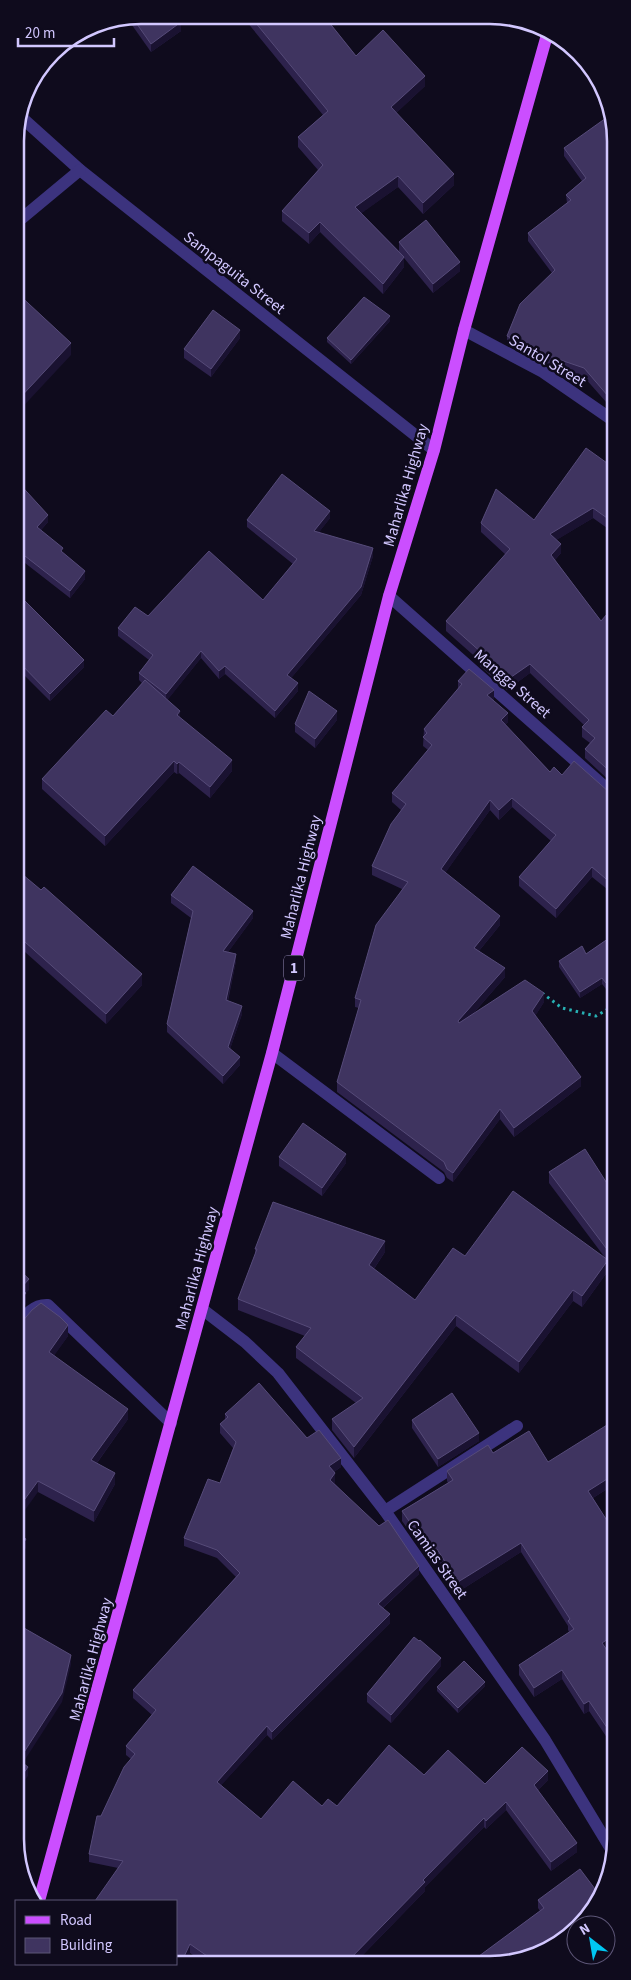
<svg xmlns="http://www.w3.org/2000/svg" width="631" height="1980" font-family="'Source Sans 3',sans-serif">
<rect width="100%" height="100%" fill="#0f0b1d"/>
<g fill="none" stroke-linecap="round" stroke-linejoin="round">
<!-- path -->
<path stroke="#27b0b3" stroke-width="3" stroke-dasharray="2.5 4" stroke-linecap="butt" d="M 542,993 L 562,1008 L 596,1016 L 615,1005"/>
<!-- minor -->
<g stroke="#3c337e" stroke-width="12">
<path d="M 20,116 L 80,170 L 434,450"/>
<path d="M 15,224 L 80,170"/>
<path d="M 464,330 L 543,372 L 614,421"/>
<path d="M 389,596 L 614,795"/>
<path d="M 272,1053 L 439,1178"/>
<path d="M 202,1309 L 245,1342 L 278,1373 L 385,1511 L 545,1740 L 614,1854"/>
<path d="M 17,1327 C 25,1316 33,1304 48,1305 L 171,1423"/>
<path d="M 385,1511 L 517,1426"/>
</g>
<!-- major -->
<path stroke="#cb4eff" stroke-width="12" d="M 39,1901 L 272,1053 L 389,596 L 434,450 L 464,330 L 547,35"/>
</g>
<!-- wall -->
<g fill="#2d224c">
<path d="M 140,15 L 181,31 L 151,52 L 127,18 Z"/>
<path d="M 242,16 L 324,16 L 356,56 L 425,86 L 396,113 L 454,185 L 423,214 L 398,187 L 361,213 L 399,251 L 399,242 L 460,271 L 433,293 L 404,258 L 404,267 L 383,294 L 320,232 L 309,244 L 282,221 L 282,211 L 318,170 L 298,147 L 298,137 L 323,115 Z"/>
<path d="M 614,129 L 614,329 L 610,332 L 614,337 L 614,411 L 584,377 L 540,361 L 507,344 L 507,336 L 552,273 L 528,241 L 528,233 L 567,203 L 566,195 L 582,181 L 564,156 L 564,148 Z"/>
<path d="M 390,321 L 351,364 L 327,342 L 327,338 Z"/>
<path d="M 240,338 L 211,377 L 184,358 L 184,349 Z"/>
<path d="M 614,468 L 614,533 L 593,518 L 556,540 L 561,553 L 555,560 L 601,621 L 614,606 L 614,785 L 585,758 L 585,749 L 590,743 L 582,737 L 582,727 L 584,725 L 530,673 L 507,690 L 480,666 L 480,661 L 446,631 L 446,621 L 506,555 L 481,532 L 481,523 L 534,520 Z"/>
<path d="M 16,480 L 48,522 L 41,530 L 63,553 L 85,579 L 70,598 L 16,556 Z"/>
<path d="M 330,518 L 319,532 L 373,556 L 361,595 L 291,678 L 298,691 L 275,718 L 225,674 L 219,679 L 201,658 L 167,700 L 180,718 L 232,771 L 210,798 L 179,773 L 177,774 L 174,772 L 105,846 L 42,789 L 42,779 L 113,716 L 142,683 L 139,680 L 139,673 L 149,660 L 118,636 L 118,628 L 148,616 L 263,600 L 293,564 L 247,527 L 247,520 Z"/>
<path d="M 16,592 L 84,667 L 50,701 L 16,667 Z"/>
<path d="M 458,681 L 494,700 L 493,700 L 508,722 L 505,725 L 550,772 L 562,775 L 609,792 L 614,793 L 615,890 L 612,893 L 592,877 L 556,918 L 519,886 L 519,877 L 551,841 L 512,807 L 499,820 L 490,810 L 445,873 L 500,925 L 479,951 L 505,977 L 472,1015 L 544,1002 L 535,1016 L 581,1086 L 514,1137 L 500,1119 L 453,1182 L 447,1178 L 444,1172 L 337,1092 L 337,1082 L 359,1008 L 355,1007 L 355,998 L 402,889 L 372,875 L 372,866 L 401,810 L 392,802 L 392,793 L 428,750 L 423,746 L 424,729 L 458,689 Z"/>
<path d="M 337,720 L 315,748 L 295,732 L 295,724 Z"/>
<path d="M 16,869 L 142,985 L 106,1024 L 16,944 Z"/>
<path d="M 171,895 L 253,918 L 228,952 L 236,961 L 228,1001 L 242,1014 L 230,1049 L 240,1065 L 223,1084 L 167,1032 L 167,1024 L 191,918 L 171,903 Z"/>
<path d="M 615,934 L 606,989 L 602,984 L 580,998 L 559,967 L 559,961 L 586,954 Z"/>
<path d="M 279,1157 L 346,1163 L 322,1196 L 279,1166 Z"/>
<path d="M 549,1172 L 610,1188 L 615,1184 L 615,1270 L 608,1261 L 608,1271 L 582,1307 L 573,1301 L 519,1373 L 456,1326 L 354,1458 L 332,1430 L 332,1419 L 356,1403 L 296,1358 L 296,1347 L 305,1336 L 238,1310 L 238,1299 L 255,1254 L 255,1249 L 385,1252 L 374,1269 L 415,1300 L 465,1256 L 606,1259 L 549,1183 Z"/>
<path d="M 17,1324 L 68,1336 L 54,1355 L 128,1419 L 97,1463 L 115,1484 L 94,1522 L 38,1492 Z"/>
<path d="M 225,1414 L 307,1438 L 341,1467 L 334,1472 L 335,1482 L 334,1483 L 419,1574 L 383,1608 L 390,1623 L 272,1740 L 267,1735 L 221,1785 L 261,1819 L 322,1806 L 337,1806 L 424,1775 L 485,1784 L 548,1780 L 538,1790 L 577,1852 L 551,1871 L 506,1810 L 486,1829 L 484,1827 L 425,1887 L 425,1891 L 355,1963 L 205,1963 L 190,1953 L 185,1963 L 176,1963 L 118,1868 L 89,1862 L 89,1854 L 101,1816 L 131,1759 L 126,1755 L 126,1746 L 152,1715 L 133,1698 L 133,1690 L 236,1577 L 217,1558 L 184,1546 L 184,1538 L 220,1483 L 233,1448 L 220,1433 L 220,1424 L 225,1420 Z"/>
<path d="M 412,1420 L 479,1441 L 438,1467 L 412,1428 Z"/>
<path d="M 493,1453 L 548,1462 L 615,1484 L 593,1498 L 615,1533 L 615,1631 L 613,1633 L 614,1645 L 607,1649 L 616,1663 L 616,1751 L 589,1711 L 584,1714 L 562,1679 L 534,1697 L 519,1675 L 519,1665 L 569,1632 L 568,1630 L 568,1626 L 521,1552 L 458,1592 L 437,1558 L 432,1563 L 402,1521 L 402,1511 L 448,1483 L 447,1481 L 447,1471 Z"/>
<path d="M 441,1666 L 391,1723 L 367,1702 L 367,1694 Z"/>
<path d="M 485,1686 L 458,1713 L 437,1691 L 437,1687 Z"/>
<path d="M 601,1897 L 515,1963 L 475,1963 L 475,1959 L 540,1911 L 538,1908 L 538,1900 Z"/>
</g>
<!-- shaded-wall -->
<g fill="#1a1231">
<path d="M 181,22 L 181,31 L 151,52 L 151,44 Z"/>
<path d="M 425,76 L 425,86 L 391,118 L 391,107 Z"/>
<path d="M 454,174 L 454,185 L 423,214 L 423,203 Z"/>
<path d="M 398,176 L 398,187 L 355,218 L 355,207 Z"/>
<path d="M 320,222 L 320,232 L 309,244 L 309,233 Z"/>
<path d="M 404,257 L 404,267 L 383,294 L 383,284 Z"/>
<path d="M 460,262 L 460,271 L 433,293 L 433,284 Z"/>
<path d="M 390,316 L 390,321 L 351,364 L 351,360 Z"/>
<path d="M 614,321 L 614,329 L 606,336 L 606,328 Z"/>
<path d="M 240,330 L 240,338 L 211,377 L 211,369 Z"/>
<path d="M 71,343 L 71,355 L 16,414 L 16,402 Z"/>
<path d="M 593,508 L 593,518 L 550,544 L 550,534 Z"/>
<path d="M 330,511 L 330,518 L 314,539 L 314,531 Z"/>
<path d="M 48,515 L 48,522 L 37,534 L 37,527 Z"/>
<path d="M 561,544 L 561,553 L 551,564 L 551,555 Z"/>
<path d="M 373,548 L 373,556 L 361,595 L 287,683 L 287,675 Z"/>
<path d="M 85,571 L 85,579 L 70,598 L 70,591 Z"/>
<path d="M 201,651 L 201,658 L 166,702 L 166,694 Z"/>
<path d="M 84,660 L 84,667 L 50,701 L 50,694 Z"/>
<path d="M 530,664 L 530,673 L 507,690 L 507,680 Z"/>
<path d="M 225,666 L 225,674 L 219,679 L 219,671 Z"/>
<path d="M 298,683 L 298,691 L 275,718 L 275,711 Z"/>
<path d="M 494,690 L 494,700 L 487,704 L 487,695 Z"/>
<path d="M 180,711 L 180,722 L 177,715 Z"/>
<path d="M 337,711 L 337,720 L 315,748 L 315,739 Z"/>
<path d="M 508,713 L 508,722 L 501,730 L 501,720 Z"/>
<path d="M 232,760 L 232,771 L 210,798 L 210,787 Z"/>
<path d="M 174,761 L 174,772 L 105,846 L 105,836 Z"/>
<path d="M 179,762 L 179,773 L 177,774 L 177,764 Z"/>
<path d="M 512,798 L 512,807 L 499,820 L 499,810 Z"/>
<path d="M 490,800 L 490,810 L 441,879 L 441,869 Z"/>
<path d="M 592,867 L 592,877 L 556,918 L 556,909 Z"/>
<path d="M 615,881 L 615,890 L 612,893 L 612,884 Z"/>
<path d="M 253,911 L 253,918 L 223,959 L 223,951 Z"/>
<path d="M 500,916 L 500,925 L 474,957 L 474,948 Z"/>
<path d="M 236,954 L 236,961 L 226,1008 L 226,1000 Z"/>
<path d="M 505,968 L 505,977 L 458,1031 L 458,1021 Z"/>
<path d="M 142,974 L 142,985 L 106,1024 L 106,1014 Z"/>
<path d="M 602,978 L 602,984 L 580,998 L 580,992 Z"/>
<path d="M 615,978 L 615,984 L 606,989 L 606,983 Z"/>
<path d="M 544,993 L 544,1002 L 532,1021 L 532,1011 Z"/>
<path d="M 242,1006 L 242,1014 L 228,1055 L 228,1047 Z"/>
<path d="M 240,1057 L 240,1065 L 223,1084 L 223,1076 Z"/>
<path d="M 581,1077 L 581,1086 L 514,1137 L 514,1128 Z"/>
<path d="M 500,1109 L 500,1119 L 453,1182 L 453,1173 Z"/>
<path d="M 346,1154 L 346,1163 L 322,1196 L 322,1188 Z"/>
<path d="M 385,1241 L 385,1252 L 369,1276 L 369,1265 Z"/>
<path d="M 608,1260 L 608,1271 L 582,1307 L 582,1296 Z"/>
<path d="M 29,1279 L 29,1290 L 20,1299 L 20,1289 Z"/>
<path d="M 573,1290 L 573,1301 L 519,1373 L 519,1362 Z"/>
<path d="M 26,1293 L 26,1304 L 17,1315 L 17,1304 Z"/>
<path d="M 456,1315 L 456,1326 L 354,1458 L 354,1447 Z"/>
<path d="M 68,1325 L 68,1336 L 49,1363 L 49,1352 Z"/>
<path d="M 128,1409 L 128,1419 L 91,1471 L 91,1460 Z"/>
<path d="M 479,1433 L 479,1441 L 438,1467 L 438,1459 Z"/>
<path d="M 341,1458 L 341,1467 L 329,1475 L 329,1466 Z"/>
<path d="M 115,1473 L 115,1484 L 94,1522 L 94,1511 Z"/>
<path d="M 335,1473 L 335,1482 L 330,1488 L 330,1480 Z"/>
<path d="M 615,1474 L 615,1484 L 588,1501 L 588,1491 Z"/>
<path d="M 38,1481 L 38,1492 L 17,1521 L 17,1510 Z"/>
<path d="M 26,1539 L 26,1548 L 17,1562 L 17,1553 Z"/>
<path d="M 521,1543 L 521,1552 L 458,1592 L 458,1582 Z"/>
<path d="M 437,1549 L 437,1558 L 432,1563 L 432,1554 Z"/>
<path d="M 419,1566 L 419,1574 L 378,1612 L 378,1604 Z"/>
<path d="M 390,1614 L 390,1623 L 272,1740 L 272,1732 Z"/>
<path d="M 615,1621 L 615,1631 L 608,1635 L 608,1626 Z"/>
<path d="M 614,1635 L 614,1645 L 602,1652 L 602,1643 Z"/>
<path d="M 71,1655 L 71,1665 L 62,1702 L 19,1769 L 19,1760 Z"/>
<path d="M 441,1658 L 441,1666 L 391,1723 L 391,1715 Z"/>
<path d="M 562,1670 L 562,1679 L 534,1697 L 534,1688 Z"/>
<path d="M 485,1682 L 485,1686 L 458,1713 L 458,1708 Z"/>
<path d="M 589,1701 L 589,1711 L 584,1714 L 584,1704 Z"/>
<path d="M 267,1726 L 267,1735 L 217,1790 L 217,1782 Z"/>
<path d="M 28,1767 L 28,1776 L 17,1791 L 17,1782 Z"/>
<path d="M 548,1771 L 548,1780 L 534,1794 L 534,1785 Z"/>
<path d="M 506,1802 L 506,1810 L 486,1829 L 486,1821 Z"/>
<path d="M 484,1818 L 484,1827 L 425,1887 L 425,1891 L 355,1963 L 346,1963 L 423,1880 Z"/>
<path d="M 577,1843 L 577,1852 L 551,1871 L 551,1862 Z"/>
<path d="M 190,1944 L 190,1953 L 185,1963 L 181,1963 Z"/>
</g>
<!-- building -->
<g fill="#3f3460" stroke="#564b79">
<path d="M 140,15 L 176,15 L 181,22 L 151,44 L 132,17 Z"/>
<path d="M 250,16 L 324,16 L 356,56 L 383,30 L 425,76 L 391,107 L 454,174 L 423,203 L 398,176 L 355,207 L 404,257 L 383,284 L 320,222 L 309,233 L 282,211 L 323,165 L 298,137 L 328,111 Z"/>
<path d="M 606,118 L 614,129 L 614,321 L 606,328 L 614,337 L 614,403 L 584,368 L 540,353 L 507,336 L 520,304 L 555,270 L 528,233 L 571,200 L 566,195 L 586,178 L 564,148 Z"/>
<path d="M 426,220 L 460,262 L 433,284 L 399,242 Z"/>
<path d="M 15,291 L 71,343 L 16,402 Z"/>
<path d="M 364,297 L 390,316 L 351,360 L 327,338 Z"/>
<path d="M 213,310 L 240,330 L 211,369 L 184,349 Z"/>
<path d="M 586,448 L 614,468 L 614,523 L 593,508 L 550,534 L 561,544 L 551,555 L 601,621 L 614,606 L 614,775 L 585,749 L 595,738 L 582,727 L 589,720 L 530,664 L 507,680 L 480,656 L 483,654 L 446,621 L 510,549 L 481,523 L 496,489 L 534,520 Z"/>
<path d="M 282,474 L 330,511 L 314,531 L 373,548 L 361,587 L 287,675 L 298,683 L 275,711 L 225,666 L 219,671 L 201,651 L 166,694 L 139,673 L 153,655 L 118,628 L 135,607 L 148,616 L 209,551 L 263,600 L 297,559 L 247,520 Z"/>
<path d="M 16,480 L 48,515 L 37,527 L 63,548 L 61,551 L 85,571 L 70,591 L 16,549 Z"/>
<path d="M 16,592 L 84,660 L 50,694 L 16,659 Z"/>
<path d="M 469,669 L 494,690 L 487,695 L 508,713 L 501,720 L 550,772 L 554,767 L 562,775 L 574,761 L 609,792 L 614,793 L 615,881 L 612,884 L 592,867 L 556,909 L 519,877 L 556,835 L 512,798 L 499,810 L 490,800 L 441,869 L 500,916 L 474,948 L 505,968 L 458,1021 L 459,1023 L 525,980 L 544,993 L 532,1011 L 581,1077 L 514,1128 L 500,1109 L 453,1173 L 447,1169 L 444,1162 L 337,1082 L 361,1000 L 355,998 L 376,925 L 408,882 L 372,866 L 391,824 L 406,804 L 392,793 L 432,745 L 423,737 L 427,733 L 424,729 L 462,684 L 458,681 Z"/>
<path d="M 145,680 L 180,711 L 177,715 L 232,760 L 210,787 L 179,762 L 177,764 L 174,761 L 105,836 L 42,779 L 106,710 L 113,716 Z"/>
<path d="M 309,691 L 337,711 L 315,739 L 295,724 Z"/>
<path d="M 193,866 L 253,911 L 223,951 L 236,954 L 226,1000 L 242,1006 L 228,1047 L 240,1057 L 223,1076 L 167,1024 L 193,911 L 171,895 Z"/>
<path d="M 16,869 L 41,890 L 44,887 L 142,974 L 106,1014 L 16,934 L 16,918 L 22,912 L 16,907 Z"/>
<path d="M 615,934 L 615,978 L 606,983 L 602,978 L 580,992 L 559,961 L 582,946 L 586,954 Z"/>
<path d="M 303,1123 L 346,1154 L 322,1188 L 279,1157 Z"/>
<path d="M 585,1149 L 610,1188 L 615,1184 L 615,1260 L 549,1172 Z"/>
<path d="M 513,1191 L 608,1260 L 582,1296 L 573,1290 L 519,1362 L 456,1315 L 354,1447 L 332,1419 L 363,1398 L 296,1347 L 311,1328 L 238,1299 L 257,1249 L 255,1249 L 273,1202 L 385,1241 L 369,1265 L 415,1300 L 453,1248 L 465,1256 Z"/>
<path d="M 17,1268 L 29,1279 L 20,1289 L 26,1293 L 17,1304 Z"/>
<path d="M 41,1303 L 60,1317 L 68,1325 L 49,1352 L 128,1409 L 91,1460 L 115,1473 L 94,1511 L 38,1481 L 17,1510 L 17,1324 L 21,1323 L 32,1310 Z"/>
<path d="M 259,1383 L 307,1438 L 319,1430 L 341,1458 L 329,1466 L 335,1473 L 330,1480 L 379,1526 L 388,1520 L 419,1566 L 378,1604 L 390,1614 L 272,1732 L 267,1726 L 217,1782 L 261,1819 L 293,1781 L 322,1806 L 328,1799 L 337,1806 L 389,1745 L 424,1775 L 448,1750 L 485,1784 L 522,1747 L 548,1771 L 534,1785 L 577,1843 L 551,1862 L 506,1802 L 486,1821 L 484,1818 L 423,1880 L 425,1882 L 346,1963 L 344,1963 L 340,1958 L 336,1963 L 217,1963 L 190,1944 L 181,1963 L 176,1963 L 176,1901 L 95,1901 L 123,1861 L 89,1854 L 97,1816 L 101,1816 L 124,1767 L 135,1754 L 126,1746 L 156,1710 L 133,1690 L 240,1573 L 217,1550 L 184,1538 L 208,1479 L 220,1483 L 236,1442 L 220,1424 L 228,1417 L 225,1414 Z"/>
<path d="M 452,1393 L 479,1433 L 438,1459 L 412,1420 Z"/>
<path d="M 615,1420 L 615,1474 L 588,1491 L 615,1533 L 615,1621 L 608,1626 L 614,1635 L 602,1643 L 616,1663 L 616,1741 L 589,1701 L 584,1704 L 562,1670 L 534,1688 L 519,1665 L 574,1629 L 568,1621 L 570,1619 L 521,1543 L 458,1582 L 437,1549 L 432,1554 L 402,1511 L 453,1480 L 447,1471 L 488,1445 L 493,1453 L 529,1431 L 548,1462 Z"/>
<path d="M 17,1533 L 26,1539 L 17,1553 Z"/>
<path d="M 17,1624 L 71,1655 L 62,1693 L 19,1760 L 28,1767 L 17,1782 Z"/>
<path d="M 414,1637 L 419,1641 L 420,1640 L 441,1658 L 391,1715 L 367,1694 Z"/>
<path d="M 464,1661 L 485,1682 L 458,1708 L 437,1687 Z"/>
<path d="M 580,1869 L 601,1897 L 585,1922 L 582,1925 L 576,1925 L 576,1930 L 553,1948 L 515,1963 L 478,1963 L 475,1959 L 544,1908 L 538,1900 Z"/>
</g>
<g text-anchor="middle" stroke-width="5" stroke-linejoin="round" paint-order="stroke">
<!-- shield labels -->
<rect fill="#0f0b1d" stroke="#988fbb" stroke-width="1" x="284" y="955.5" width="20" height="25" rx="4"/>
<g font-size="15" font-weight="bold" fill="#d2c7ff">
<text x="294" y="973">1</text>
</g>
<!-- street labels -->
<g font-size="16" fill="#d2c7ff" stroke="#0f0b1d">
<text transform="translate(235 272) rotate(38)" y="6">Sampaguita Street</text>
<text transform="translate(548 360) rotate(31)" y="6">Santol Street</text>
<text transform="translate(405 485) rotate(-74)" y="6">Maharlika Highway</text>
<text transform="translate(513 683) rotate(41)" y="6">Mangga Street</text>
<text transform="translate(300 877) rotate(-76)" y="6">Maharlika Highway</text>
<text transform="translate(196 1268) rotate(-75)" y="6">Maharlika Highway</text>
<text transform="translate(438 1559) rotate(55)" y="6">Camias Street</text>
<text transform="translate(90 1659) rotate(-75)" y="6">Maharlika Highway</text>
</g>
</g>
<!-- crop -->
<path d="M0 0H631V1980H0ZM141 24H490A117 117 0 0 1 607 141V1839A117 117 0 0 1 490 1956H141A117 117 0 0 1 24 1839V141A117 117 0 0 1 141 24Z" fill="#0f0b1d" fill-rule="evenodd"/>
<path fill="none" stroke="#d2c7ff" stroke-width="2.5" d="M141 24H490A117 117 0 0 1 607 141V1839A117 117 0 0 1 490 1956H141A117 117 0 0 1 24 1839V141A117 117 0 0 1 141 24Z"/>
<!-- legend -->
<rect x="15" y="1900" width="162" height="65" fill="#0f0b1d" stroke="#5d5677"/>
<rect x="25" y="1916" width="25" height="8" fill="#cb4eff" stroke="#5d5677"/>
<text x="60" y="1925" font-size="15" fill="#d2c7ff">Road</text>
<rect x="25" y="1938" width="25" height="15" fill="#3f3460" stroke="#5d5677"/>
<text x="60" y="1950" font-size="15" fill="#d2c7ff">Building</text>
<!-- north arrow -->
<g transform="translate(591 1940) rotate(329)"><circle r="24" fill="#0f0b1d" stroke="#5d5677"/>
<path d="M0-4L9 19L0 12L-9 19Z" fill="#00c7f2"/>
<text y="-8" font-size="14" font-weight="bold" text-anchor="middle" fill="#d2c7ff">N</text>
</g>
<!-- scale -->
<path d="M18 38v8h96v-8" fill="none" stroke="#d2c7ff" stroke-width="2.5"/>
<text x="25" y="38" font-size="15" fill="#d2c7ff" stroke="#0f0b1d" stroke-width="4" paint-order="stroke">20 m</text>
</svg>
